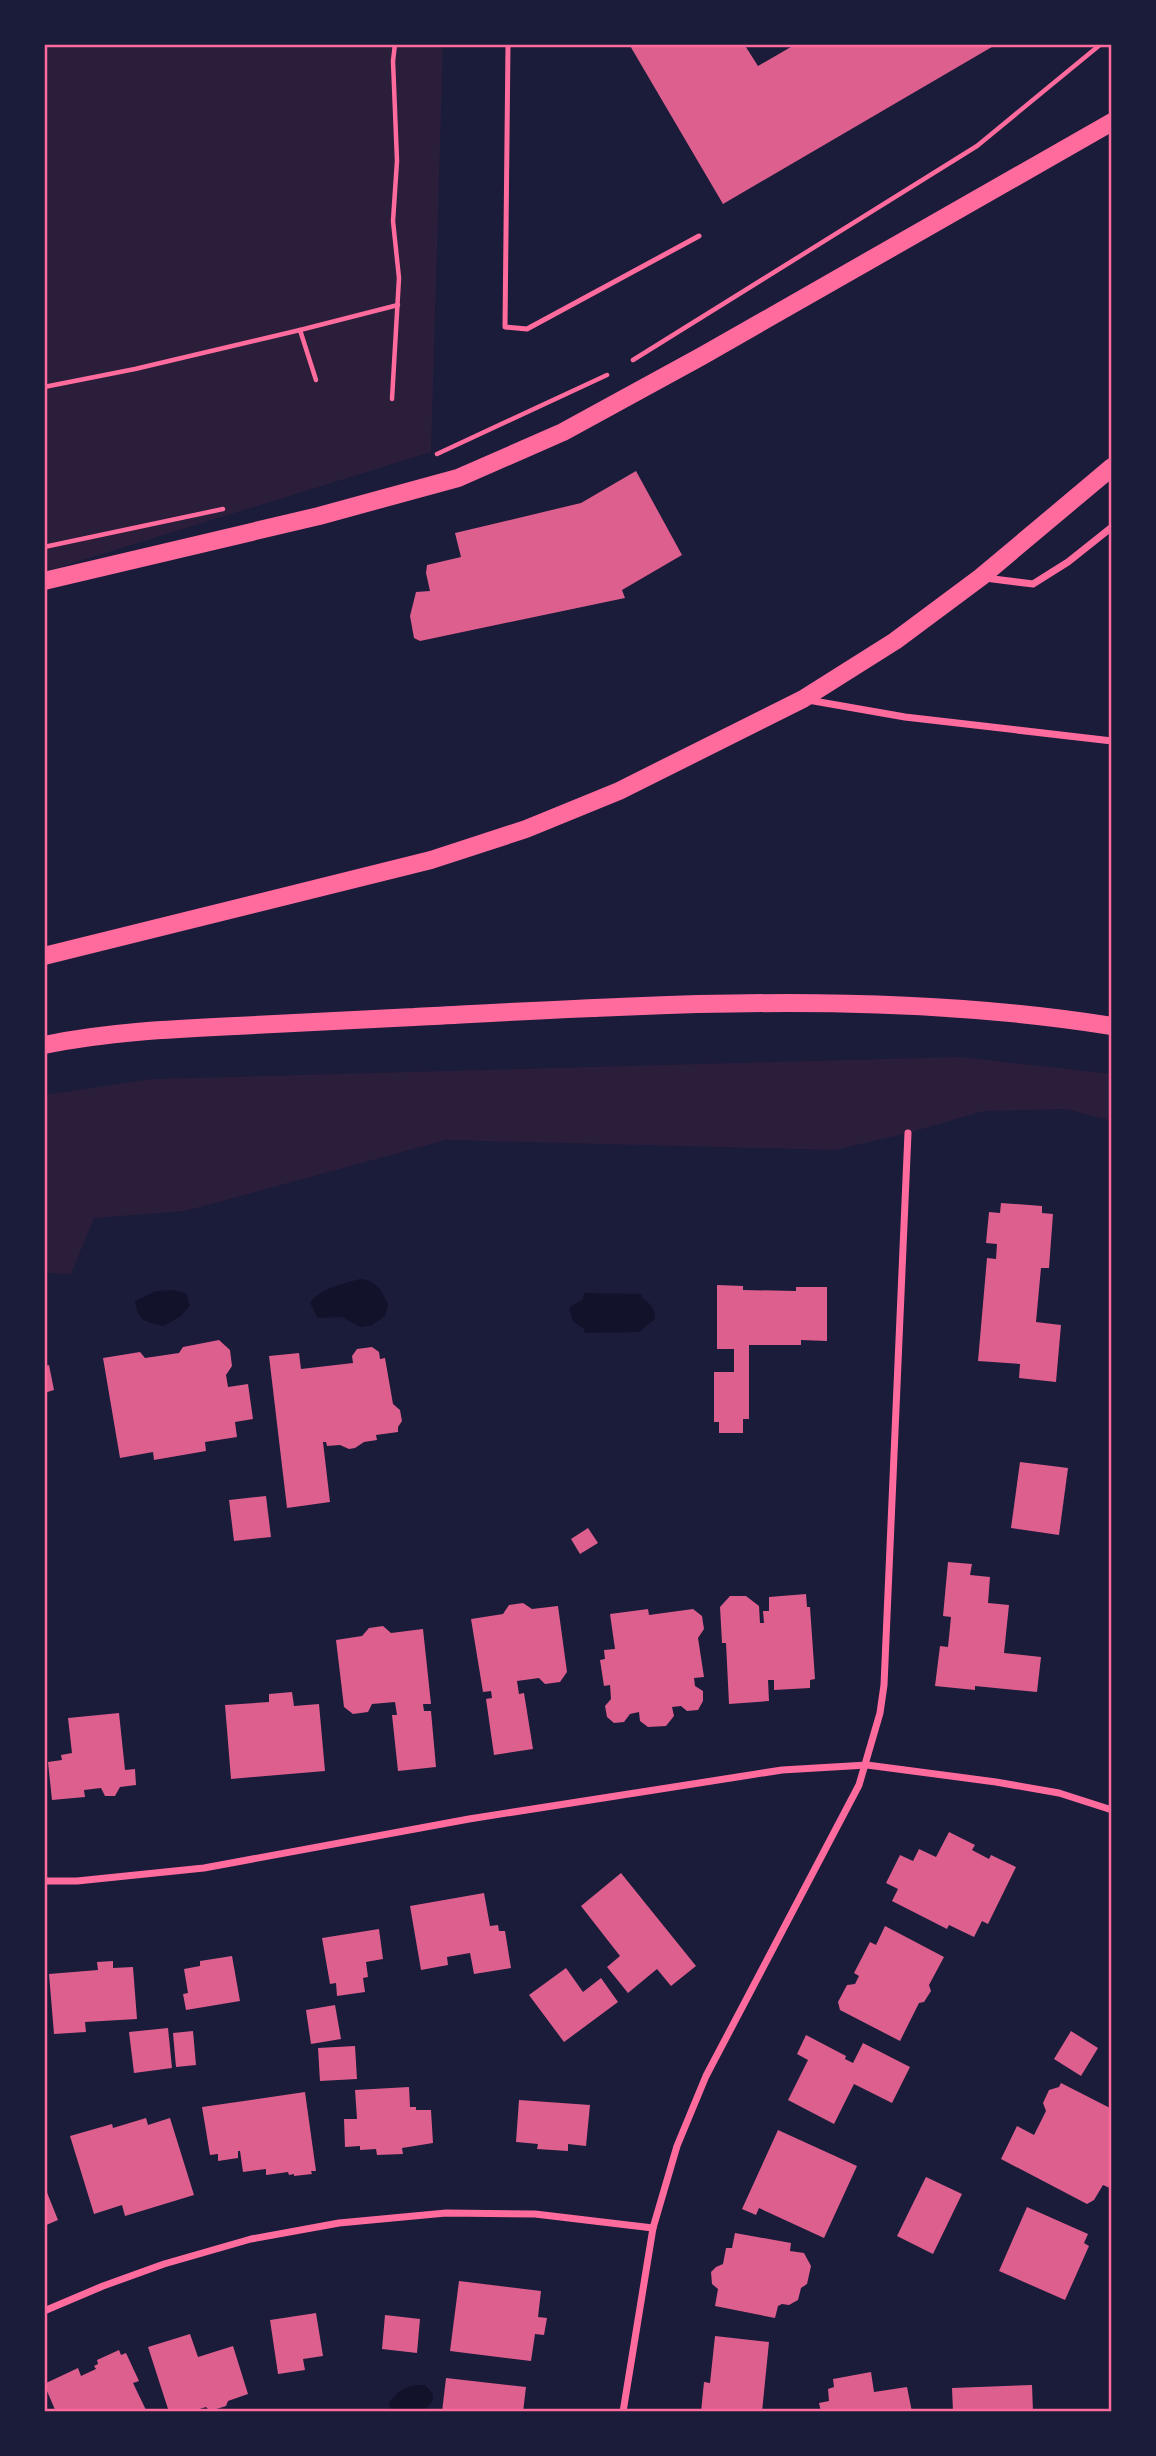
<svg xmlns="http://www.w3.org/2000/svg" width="1156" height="2456" font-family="'Nunito Sans',sans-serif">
<rect width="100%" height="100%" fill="#1b1b3a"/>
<!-- green -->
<g fill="#2a1e3b">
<path d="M 44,44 L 443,44 L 431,452 L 44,572 Z"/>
<path d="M 959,1057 L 1112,1074 L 1112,1121 L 1066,1109 L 984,1111 L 908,1133 L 835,1150 L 446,1140 L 185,1211 L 94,1218 L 71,1274 L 44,1273 L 44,1095 L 152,1079 Z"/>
</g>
<!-- water -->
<g fill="#12122b">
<path d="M 360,1279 C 377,1281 382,1290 388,1305 L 385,1316 L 372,1325 L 361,1327 L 342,1317 L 318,1318 L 310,1303 C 320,1288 344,1284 360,1279 Z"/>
<path d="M 175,1290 L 186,1294 L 190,1305 L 181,1316 L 164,1326 C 145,1322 138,1321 135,1301 L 156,1291 Z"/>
<path d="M 584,1293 L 641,1294 L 642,1298 C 650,1303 656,1309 655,1319 L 641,1330 L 641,1332 L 585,1333 L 584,1329 L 573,1321 L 569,1308 L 583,1299 Z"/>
<path d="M 425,2385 L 433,2394 L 433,2400 L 426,2409 L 417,2409 L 414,2412 L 390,2412 L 389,2403 C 399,2389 407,2385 425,2385 Z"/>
</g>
<!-- building -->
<g fill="#dd5f8e">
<path d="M 629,44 L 744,44 L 758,66 L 796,44 L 997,44 L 723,204 Z"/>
<path d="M 636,471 L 682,555 L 622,590 L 625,598 L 420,641 L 414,638 L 410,616 L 416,592 L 430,591 L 426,573 L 427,565 L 461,557 L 455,533 L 581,503 Z"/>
<path d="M 1001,1203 L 1042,1206 L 1042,1213 L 1053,1214 L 1049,1268 L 1041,1268 L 1036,1322 L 1061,1325 L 1056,1382 L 1019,1378 L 1020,1364 L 978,1361 L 987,1258 L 996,1259 L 997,1244 L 986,1243 L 989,1212 L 1000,1213 Z"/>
<path d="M 717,1285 L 743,1286 L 743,1290 L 796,1291 L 796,1287 L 827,1287 L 827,1341 L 801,1340 L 801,1345 L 749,1345 L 749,1419 L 743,1419 L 743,1433 L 719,1433 L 719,1422 L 714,1422 L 714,1372 L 734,1372 L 734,1349 L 717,1349 Z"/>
<path d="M 219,1340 L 230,1350 L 232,1366 L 226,1375 L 228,1387 L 248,1384 L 253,1419 L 235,1422 L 237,1437 L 205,1442 L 206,1451 L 154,1460 L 153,1452 L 120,1458 L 103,1358 L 140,1352 L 145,1358 L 179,1353 L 183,1347 Z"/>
<path d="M 372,1347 L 379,1352 L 380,1359 L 385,1358 L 393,1404 L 400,1410 L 402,1421 L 398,1427 L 398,1432 L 376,1435 L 377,1440 L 364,1442 L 355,1448 L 349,1449 L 340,1445 L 327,1446 L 326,1442 L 323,1442 L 330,1502 L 287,1508 L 269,1356 L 299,1353 L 301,1369 L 353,1363 L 352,1356 L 357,1349 Z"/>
<path d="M 49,1365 L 54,1390 L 44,1393 L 44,1366 Z"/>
<path d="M 1020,1462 L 1068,1468 L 1059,1535 L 1011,1528 Z"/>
<path d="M 266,1496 L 271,1537 L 234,1541 L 229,1500 Z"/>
<path d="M 588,1528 L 598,1543 L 580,1554 L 571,1539 Z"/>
<path d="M 948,1562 L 972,1564 L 970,1575 L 990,1577 L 988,1603 L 1009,1605 L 1004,1653 L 1041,1657 L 1037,1692 L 975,1686 L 975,1690 L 935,1686 L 940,1646 L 948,1647 L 951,1617 L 943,1616 Z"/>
<path d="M 806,1594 L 807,1607 L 810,1607 L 815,1679 L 810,1680 L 810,1688 L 774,1690 L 774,1680 L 768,1680 L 769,1701 L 729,1704 L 726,1643 L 722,1643 L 720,1607 L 730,1596 L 746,1596 L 759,1606 L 760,1623 L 764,1623 L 763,1611 L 769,1611 L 769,1597 Z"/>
<path d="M 523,1603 L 532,1609 L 558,1606 L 567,1672 L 560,1682 L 545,1684 L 539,1678 L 517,1681 L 519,1694 L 524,1693 L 533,1749 L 494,1755 L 486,1699 L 492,1698 L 491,1691 L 483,1692 L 471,1619 L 503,1614 L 509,1605 Z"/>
<path d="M 648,1609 L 649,1615 L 693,1609 L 702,1616 L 704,1629 L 698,1638 L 704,1677 L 694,1678 L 695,1686 L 703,1691 L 703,1701 L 698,1710 L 687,1711 L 681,1706 L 672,1707 L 674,1716 L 666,1726 L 648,1727 L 640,1721 L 639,1712 L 630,1714 L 624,1722 L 614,1723 L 607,1717 L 605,1706 L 611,1699 L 610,1685 L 604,1686 L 600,1660 L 605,1659 L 604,1650 L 615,1649 L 610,1614 Z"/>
<path d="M 383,1626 L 391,1633 L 423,1629 L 431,1704 L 423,1704 L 424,1711 L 431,1711 L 436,1767 L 398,1771 L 392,1715 L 397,1715 L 395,1702 L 372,1704 L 368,1712 L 353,1714 L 344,1707 L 336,1640 L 362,1636 L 369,1628 Z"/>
<path d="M 292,1692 L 294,1706 L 319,1704 L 325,1771 L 231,1779 L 225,1705 L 269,1702 L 269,1694 Z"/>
<path d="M 119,1713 L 125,1770 L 135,1769 L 136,1785 L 120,1787 L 115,1796 L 105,1796 L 101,1788 L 84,1790 L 85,1797 L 52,1800 L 48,1762 L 62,1760 L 61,1755 L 72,1753 L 68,1718 Z"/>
<path d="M 949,1832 L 975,1845 L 972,1850 L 989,1859 L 991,1855 L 1016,1867 L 988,1924 L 982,1921 L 974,1937 L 949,1925 L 947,1929 L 892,1901 L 898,1889 L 886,1883 L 900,1855 L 913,1861 L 919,1849 L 936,1857 Z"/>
<path d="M 621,1873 L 696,1966 L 671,1986 L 657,1969 L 628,1993 L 607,1967 L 620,1956 L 581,1906 Z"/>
<path d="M 484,1893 L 490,1926 L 498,1925 L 499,1931 L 505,1931 L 511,1968 L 474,1974 L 470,1953 L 447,1957 L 448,1965 L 421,1970 L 410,1906 Z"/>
<path d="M 885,1926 L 944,1957 L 929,1985 L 931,1991 L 924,2002 L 919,2003 L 900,2041 L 840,2010 L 838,2002 L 847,1985 L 855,1984 L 859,1976 L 854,1973 L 870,1942 L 876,1945 Z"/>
<path d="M 379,1929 L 383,1959 L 366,1962 L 368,1977 L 363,1978 L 365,1992 L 337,1996 L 336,1983 L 330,1984 L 322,1938 Z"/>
<path d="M 232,1956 L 240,2001 L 186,2010 L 183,1994 L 188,1993 L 184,1969 L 200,1966 L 200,1961 Z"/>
<path d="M 113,1961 L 113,1968 L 133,1967 L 137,2019 L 85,2022 L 86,2032 L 54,2034 L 49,1974 L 98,1970 L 97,1962 Z"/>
<path d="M 566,1968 L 583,1992 L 601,1978 L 618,2002 L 564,2042 L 529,1995 Z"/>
<path d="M 335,2005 L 341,2039 L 311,2044 L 306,2010 Z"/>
<path d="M 168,2028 L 172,2068 L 134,2073 L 129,2032 Z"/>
<path d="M 193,2031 L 196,2065 L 176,2067 L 173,2033 Z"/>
<path d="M 1071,2031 L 1098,2048 L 1081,2076 L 1054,2059 Z"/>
<path d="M 806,2035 L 846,2056 L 845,2059 L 853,2063 L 863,2043 L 910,2067 L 892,2103 L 854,2084 L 834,2124 L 788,2100 L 808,2060 L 797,2054 Z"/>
<path d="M 355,2046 L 357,2079 L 320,2081 L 318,2048 Z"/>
<path d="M 1061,2083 L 1112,2109 L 1112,2189 L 1103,2185 L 1094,2200 L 1087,2204 L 1001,2159 L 1017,2126 L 1034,2135 L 1046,2111 L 1043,2103 L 1049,2090 L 1059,2087 Z"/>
<path d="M 409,2087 L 410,2107 L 416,2107 L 416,2110 L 431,2110 L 433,2143 L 402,2148 L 403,2154 L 377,2155 L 376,2149 L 360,2150 L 360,2146 L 345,2147 L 344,2119 L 357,2119 L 355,2090 Z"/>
<path d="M 305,2092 L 316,2171 L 311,2171 L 312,2174 L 294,2176 L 294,2174 L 289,2175 L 288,2172 L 266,2175 L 266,2169 L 243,2172 L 240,2151 L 238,2151 L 238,2158 L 218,2161 L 218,2154 L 210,2155 L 202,2107 Z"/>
<path d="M 519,2100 L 590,2105 L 586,2146 L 568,2144 L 568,2151 L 537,2149 L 538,2144 L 516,2142 Z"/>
<path d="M 146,2118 L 148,2125 L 170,2118 L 194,2195 L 125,2216 L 122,2205 L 94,2214 L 70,2136 L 112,2124 L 113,2128 Z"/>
<path d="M 778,2130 L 857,2166 L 824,2238 L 759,2208 L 756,2215 L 742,2209 Z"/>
<path d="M 926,2177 L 962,2194 L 933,2254 L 897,2236 Z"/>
<path d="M 44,2185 L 58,2220 L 44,2226 Z"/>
<path d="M 1027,2207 L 1088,2234 L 1084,2243 L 1089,2246 L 1065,2300 L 999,2271 Z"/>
<path d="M 735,2233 L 791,2243 L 790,2251 L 804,2253 L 811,2266 L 807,2284 L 801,2288 L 798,2300 L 789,2305 L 782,2304 L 778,2306 L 775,2318 L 715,2306 L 718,2289 L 712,2284 L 711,2272 L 716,2267 L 723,2264 L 726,2248 L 732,2248 Z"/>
<path d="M 459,2281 L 541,2291 L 538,2317 L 547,2318 L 544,2335 L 535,2334 L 531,2361 L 450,2351 Z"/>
<path d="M 316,2313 L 323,2356 L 303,2359 L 305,2370 L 278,2374 L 270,2320 Z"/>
<path d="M 385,2315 L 420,2319 L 417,2353 L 382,2349 Z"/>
<path d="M 190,2334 L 198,2357 L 233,2346 L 248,2394 L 228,2401 L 226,2406 L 210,2411 L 206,2407 L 190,2412 L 189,2410 L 169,2412 L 148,2347 Z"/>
<path d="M 715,2336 L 769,2342 L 762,2412 L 701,2412 L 704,2382 L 710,2383 Z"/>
<path d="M 119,2350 L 121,2355 L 126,2353 L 139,2381 L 133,2383 L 146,2410 L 141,2412 L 56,2412 L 44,2384 L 78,2368 L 81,2376 L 96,2369 L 94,2366 L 98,2364 L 97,2360 Z"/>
<path d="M 871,2372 L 874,2392 L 907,2387 L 912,2412 L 821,2412 L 819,2403 L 829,2401 L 828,2389 L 834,2387 L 833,2379 Z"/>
<path d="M 446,2378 L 526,2387 L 523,2412 L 442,2412 Z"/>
<path d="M 1032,2385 L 1033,2412 L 953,2412 L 952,2388 Z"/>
</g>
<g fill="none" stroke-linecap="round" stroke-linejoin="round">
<!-- path -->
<g stroke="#ff6b9d" stroke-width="4.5">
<path d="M 633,360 L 977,146 L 1101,44"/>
<path d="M 316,380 L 300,330 L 398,305"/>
<path d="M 44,387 L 135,369 L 300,330"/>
<path d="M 392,399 L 399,278 L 393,221 L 397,161 L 393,61 L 395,44"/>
<path d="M 437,454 L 607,375"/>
<path d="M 44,547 L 223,509"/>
</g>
<!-- service -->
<path stroke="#ff6b9d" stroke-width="5" d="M 508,44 L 505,327 L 527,329 L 699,236"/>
<!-- minor -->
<g stroke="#ff6b9d" stroke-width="7">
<path d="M 985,578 L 1033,584 L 1068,562 L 1112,527"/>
<path d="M 808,700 L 905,717 L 1112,741"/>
<path d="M 44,1881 L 77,1881 L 204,1868 L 469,1819 L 782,1770 L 867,1765 L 996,1782 L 1059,1793 L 1112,1810"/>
<path d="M 44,2311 L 103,2286 L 164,2264 L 251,2239 L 339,2223 L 446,2213 L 535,2214 L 653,2228"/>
<path d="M 623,2412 L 653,2228 L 677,2146 L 706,2076 L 859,1785 L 880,1713 L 884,1685 L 908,1133"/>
</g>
<!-- primary -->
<g stroke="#ff6b9d" stroke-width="18">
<path d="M 44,581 L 319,516 L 458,478 L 563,432 L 702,356 L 1112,122"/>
<path d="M 44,956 L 431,860 L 526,829 L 619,791 L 803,699 L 895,641 L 981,577 L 1112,467"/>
<path d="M 44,1045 C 107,1032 172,1029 236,1026 C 296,1023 355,1020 414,1017 C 646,1005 881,989 1112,1026"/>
</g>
</g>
<!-- border -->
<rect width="1156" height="2456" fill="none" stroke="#1b1b3a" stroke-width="91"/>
<rect x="46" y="46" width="1064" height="2364" fill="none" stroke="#ff6b9d" stroke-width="2.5"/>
</svg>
